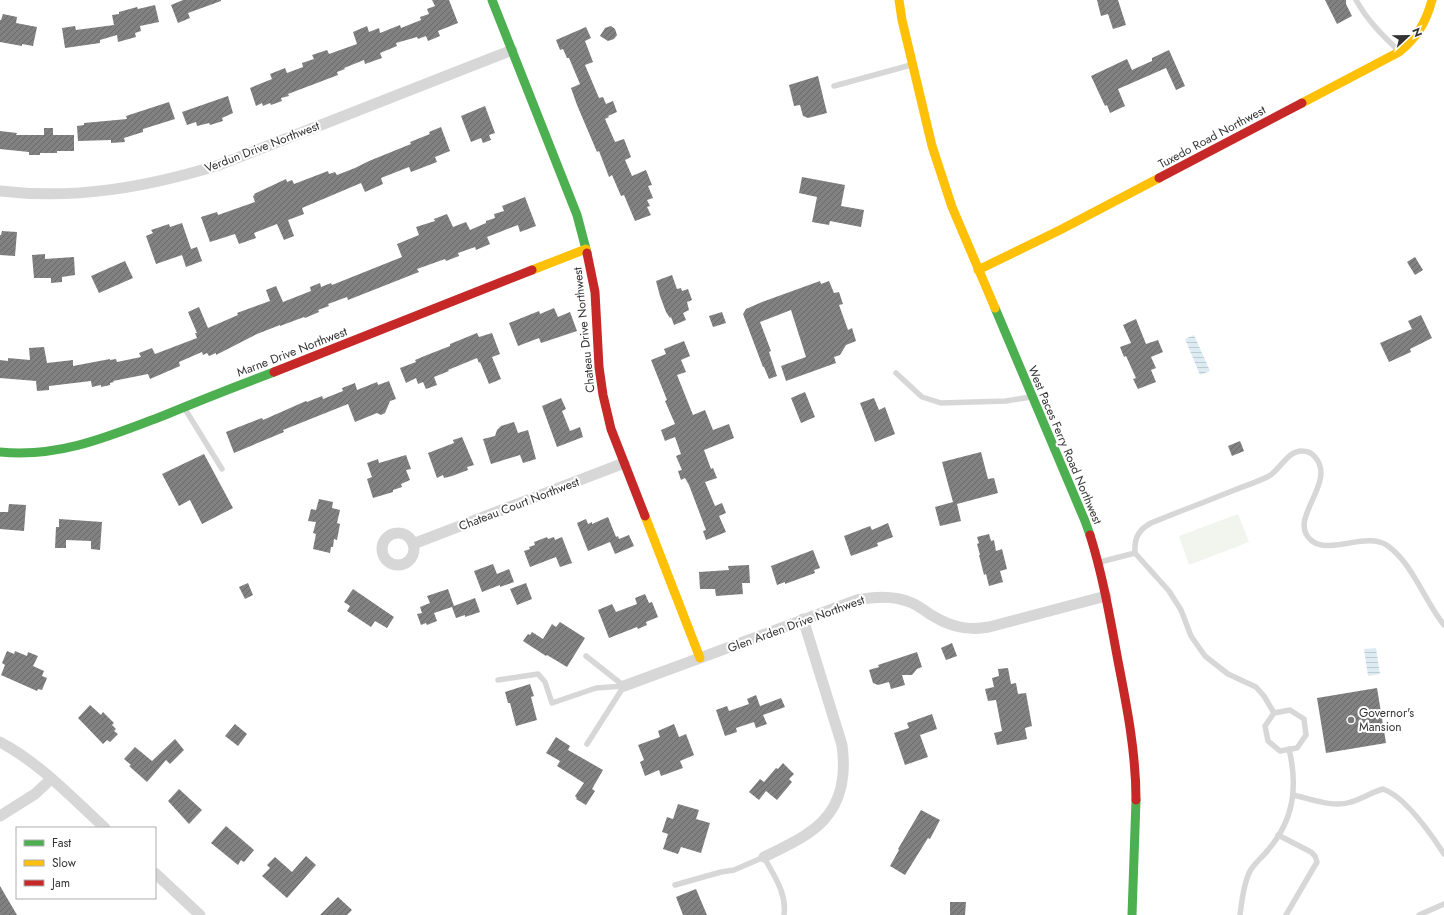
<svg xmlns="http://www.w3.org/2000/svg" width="1444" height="915" font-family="Jost,sans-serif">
<defs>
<pattern id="water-rules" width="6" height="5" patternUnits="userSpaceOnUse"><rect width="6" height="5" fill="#ddebf3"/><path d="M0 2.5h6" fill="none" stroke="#becad1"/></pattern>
<pattern id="building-hatch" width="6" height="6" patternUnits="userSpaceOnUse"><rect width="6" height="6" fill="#818181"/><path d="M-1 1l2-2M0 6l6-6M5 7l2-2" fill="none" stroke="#6a6a6a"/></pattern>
</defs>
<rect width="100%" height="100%" fill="#fff"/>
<!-- pitch -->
<path fill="#f1f5ed" d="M 1238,514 L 1249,542 L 1189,565 L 1179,536 Z"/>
<!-- water -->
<g fill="url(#water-rules)">
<path d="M 1194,335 L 1210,371 L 1200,375 L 1185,339 Z"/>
<path d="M 1376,648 L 1380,674 L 1368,676 L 1364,649 Z"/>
</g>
<!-- building -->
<g fill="url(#building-hatch)">
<path d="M 183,0 L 221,0 L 221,1 L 188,13 L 190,18 L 178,23 L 171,5 Z"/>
<path d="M 432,0 L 449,0 L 458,23 L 438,31 L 440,36 L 428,41 L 426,36 L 418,39 L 417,37 L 396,43 L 397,46 L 380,53 L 382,58 L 365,64 L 364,60 L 344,68 L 345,69 L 337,72 L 338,75 L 288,94 L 289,96 L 281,98 L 282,101 L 271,105 L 270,103 L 263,106 L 262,103 L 256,106 L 250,88 L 272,79 L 270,74 L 285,68 L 287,73 L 303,67 L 302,63 L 314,59 L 312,55 L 327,50 L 329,54 L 357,44 L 353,32 L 367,26 L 369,32 L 379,28 L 380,33 L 400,25 L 401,28 L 421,20 L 420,17 L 429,14 L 427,9 L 435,6 Z"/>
<path d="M 1097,0 L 1118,0 L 1126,25 L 1113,29 L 1108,14 L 1101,16 Z"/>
<path d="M 1325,0 L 1346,0 L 1346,4 L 1352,16 L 1337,24 Z"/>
<path d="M 155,5 L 159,22 L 140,26 L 141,31 L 135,33 L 136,37 L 118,42 L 117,35 L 100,40 L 100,43 L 65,48 L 62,28 L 75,26 L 76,30 L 114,25 L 112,15 L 119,14 L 119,12 L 137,7 L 138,9 Z"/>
<path d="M 3,14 L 17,17 L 16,23 L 37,27 L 33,46 L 22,44 L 22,46 L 0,42 L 0,20 L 1,20 Z"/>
<path d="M 611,26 L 615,29 L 617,35 L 614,39 L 608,41 L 600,36 L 605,28 Z"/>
<path d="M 586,27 L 591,38 L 585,41 L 593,62 L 585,65 L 599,98 L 603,97 L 606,104 L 613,101 L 617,112 L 608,116 L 609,117 L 605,119 L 615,142 L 624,139 L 631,157 L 625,160 L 632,176 L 646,170 L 652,185 L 648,186 L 653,198 L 647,200 L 650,206 L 647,207 L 651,215 L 635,221 L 624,195 L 621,196 L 612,175 L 609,177 L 599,151 L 597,152 L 577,105 L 571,88 L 580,84 L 569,58 L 567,58 L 563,49 L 560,50 L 556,40 Z"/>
<path d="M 1169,50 L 1185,86 L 1176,90 L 1166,68 L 1118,89 L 1125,106 L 1110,113 L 1107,105 L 1105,106 L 1091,76 L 1127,59 L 1132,70 L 1152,61 L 1152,58 Z"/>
<path d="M 818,76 L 827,113 L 808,118 L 803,116 L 800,105 L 794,106 L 789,85 Z"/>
<path d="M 228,96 L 233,113 L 222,118 L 223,121 L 210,125 L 209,123 L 197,126 L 196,122 L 187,125 L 182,112 Z"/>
<path d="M 169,102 L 175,119 L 143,129 L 143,132 L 124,138 L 125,142 L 111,143 L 111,140 L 78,141 L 77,126 L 84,125 L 84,123 L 127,119 L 126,116 Z"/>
<path d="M 485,106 L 495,133 L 489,135 L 491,140 L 483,143 L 481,138 L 471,142 L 461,116 Z"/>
<path d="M 441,127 L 450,151 L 435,157 L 437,162 L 411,172 L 409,167 L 381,178 L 383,184 L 365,192 L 361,183 L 302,208 L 304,214 L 288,220 L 294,236 L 284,240 L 277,224 L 254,233 L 256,238 L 239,244 L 235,234 L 210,242 L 201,217 L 217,212 L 218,215 L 255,202 L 253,196 L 255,195 L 254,194 L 286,179 L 287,182 L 292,180 L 294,184 L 328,171 L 329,174 L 335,172 L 337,175 L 355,168 L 369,161 L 411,144 L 410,142 L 430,134 L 429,132 Z"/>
<path d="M 44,128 L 53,128 L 53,135 L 74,135 L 74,151 L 57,151 L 57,153 L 40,153 L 40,155 L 29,155 L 29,152 L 0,149 L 0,131 L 17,133 L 16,135 L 44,135 Z"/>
<path d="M 802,177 L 845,185 L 841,206 L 864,210 L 861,227 L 830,221 L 829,225 L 812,222 L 817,197 L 799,193 Z"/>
<path d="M 525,197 L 536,226 L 520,232 L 518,225 L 487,237 L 490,244 L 476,250 L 475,247 L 458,253 L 459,256 L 446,261 L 445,259 L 417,269 L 419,272 L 348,300 L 347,297 L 328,304 L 329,306 L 318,310 L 319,312 L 305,318 L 304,317 L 280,326 L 280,325 L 257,334 L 216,355 L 216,353 L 209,356 L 207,353 L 203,355 L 202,352 L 179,362 L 180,366 L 150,379 L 148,374 L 113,381 L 114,382 L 110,383 L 110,385 L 101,387 L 101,385 L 92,387 L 91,381 L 49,386 L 49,390 L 37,391 L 36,381 L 0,378 L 0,360 L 8,361 L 8,358 L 30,360 L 29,348 L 44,347 L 47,363 L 73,360 L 73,366 L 110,359 L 110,360 L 116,359 L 117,362 L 141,357 L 139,353 L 152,348 L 155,354 L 197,338 L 195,333 L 197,333 L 188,312 L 199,307 L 208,328 L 238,315 L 237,313 L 270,301 L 266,290 L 276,286 L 283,302 L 311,291 L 310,287 L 320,283 L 321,287 L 331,283 L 332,285 L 402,257 L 397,244 L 419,235 L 416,227 L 435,221 L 434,219 L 447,214 L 453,227 L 466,222 L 470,230 L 486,223 L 486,221 L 495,218 L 494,214 L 504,211 L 502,206 Z"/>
<path d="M 182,223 L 191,249 L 197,247 L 202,261 L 186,267 L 182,255 L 156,264 L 146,236 L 153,233 L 151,230 L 169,224 L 170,227 Z"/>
<path d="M 2,231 L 17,232 L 15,256 L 0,255 L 0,235 L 1,235 Z"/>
<path d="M 45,254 L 45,259 L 74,257 L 75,275 L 62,277 L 62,282 L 51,283 L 51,278 L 34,278 L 32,255 Z"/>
<path d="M 1415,257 L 1423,270 L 1415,275 L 1407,262 Z"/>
<path d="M 125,261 L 133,278 L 99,293 L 91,276 Z"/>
<path d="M 672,275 L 677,289 L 681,288 L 682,291 L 688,289 L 692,300 L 687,302 L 689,310 L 683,313 L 686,320 L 674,325 L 671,317 L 670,318 L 666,312 L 660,296 L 656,281 Z"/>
<path d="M 820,281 L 821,284 L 829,281 L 834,293 L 839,292 L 843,304 L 839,305 L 848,330 L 852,328 L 856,341 L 846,345 L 840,355 L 834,357 L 836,363 L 786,381 L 781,366 L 806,357 L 791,310 L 760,322 L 771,351 L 769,352 L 777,376 L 769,379 L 764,367 L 763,367 L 743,314 L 746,309 L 762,302 Z"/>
<path d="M 554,308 L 558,317 L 570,312 L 577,331 L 541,343 L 539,338 L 518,346 L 509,323 L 539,311 L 540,314 Z"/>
<path d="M 722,312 L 726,323 L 713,327 L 709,316 Z"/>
<path d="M 1421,315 L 1432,338 L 1410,349 L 1411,352 L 1389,362 L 1380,343 L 1412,329 L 1408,321 Z"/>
<path d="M 1136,319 L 1146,344 L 1158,340 L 1163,352 L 1151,357 L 1156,368 L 1151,370 L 1156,382 L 1138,389 L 1133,379 L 1136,378 L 1126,356 L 1124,357 L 1120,347 L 1131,343 L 1123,325 Z"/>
<path d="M 477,333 L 479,337 L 492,333 L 500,354 L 492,357 L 501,379 L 489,384 L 480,362 L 479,363 L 477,358 L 448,370 L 449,371 L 434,377 L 437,385 L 426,389 L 423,382 L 418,384 L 416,378 L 406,383 L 400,368 L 416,362 L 415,360 L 427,355 L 450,346 L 450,344 Z"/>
<path d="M 684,341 L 690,356 L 681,360 L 686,372 L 677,375 L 693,415 L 705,410 L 713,430 L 729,424 L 734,438 L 704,450 L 711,469 L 713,468 L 717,478 L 705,482 L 715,506 L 722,503 L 726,513 L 719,516 L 726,532 L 706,540 L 703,531 L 706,530 L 689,485 L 685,478 L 681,480 L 678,471 L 682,470 L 676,456 L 681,454 L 675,437 L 665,441 L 661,430 L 675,424 L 665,401 L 667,400 L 651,360 L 666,354 L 664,349 Z"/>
<path d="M 389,381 L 396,399 L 390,401 L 385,413 L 381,415 L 377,413 L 355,422 L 348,404 L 283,430 L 284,432 L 234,453 L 226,432 L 262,418 L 263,420 L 306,401 L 307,402 L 322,396 L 323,399 L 343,391 L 342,388 L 355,383 L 357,390 L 377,382 L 378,385 Z"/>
<path d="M 805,392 L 815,417 L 801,423 L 791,398 Z"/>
<path d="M 561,398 L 566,409 L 562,411 L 570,431 L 580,427 L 583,437 L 557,447 L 542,406 Z"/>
<path d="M 874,398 L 879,410 L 885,407 L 895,434 L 875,442 L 860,403 Z"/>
<path d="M 514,422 L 518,433 L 528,430 L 536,459 L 523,463 L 520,455 L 491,464 L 483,439 L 495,436 L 497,430 L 501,426 Z"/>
<path d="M 462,437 L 474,465 L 467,467 L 468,470 L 452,476 L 444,478 L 443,475 L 437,478 L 428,453 L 454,443 L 453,440 Z"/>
<path d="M 1240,441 L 1244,451 L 1232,456 L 1228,446 Z"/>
<path d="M 981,452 L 988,479 L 994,478 L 998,493 L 957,504 L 961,521 L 940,526 L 935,507 L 953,502 L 942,462 Z"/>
<path d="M 204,454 L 233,508 L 202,524 L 190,500 L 179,506 L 162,474 Z"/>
<path d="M 406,455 L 411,469 L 406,470 L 410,480 L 401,484 L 402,487 L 393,490 L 393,492 L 373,498 L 367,479 L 372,477 L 367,463 L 378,459 L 379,463 Z"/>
<path d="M 319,499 L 333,502 L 332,508 L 340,510 L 337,523 L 340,524 L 337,540 L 334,539 L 333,547 L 331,547 L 330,553 L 313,549 L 316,534 L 313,533 L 316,522 L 308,521 L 311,509 L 316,510 Z"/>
<path d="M 9,504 L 26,505 L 24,531 L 0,529 L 0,512 L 8,512 Z"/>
<path d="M 608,517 L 616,537 L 618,536 L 619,539 L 629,535 L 634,546 L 615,554 L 610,542 L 588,551 L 577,523 L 586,519 L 588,524 L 592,522 L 592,524 Z"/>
<path d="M 59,519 L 102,522 L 100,550 L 91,549 L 91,541 L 66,540 L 66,548 L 55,548 L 56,527 L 59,527 Z"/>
<path d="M 888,523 L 893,537 L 877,543 L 878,546 L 851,556 L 844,536 L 870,526 L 872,530 Z"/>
<path d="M 989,534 L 991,541 L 994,540 L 996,551 L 1002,549 L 1007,569 L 1000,571 L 1003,582 L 989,586 L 986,574 L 984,575 L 979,555 L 980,555 L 977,544 L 979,543 L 977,537 Z"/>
<path d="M 547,537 L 548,539 L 554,537 L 555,540 L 562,537 L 572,563 L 560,567 L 556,557 L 530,567 L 524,551 L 530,549 L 529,547 L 535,545 L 534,542 Z"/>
<path d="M 813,550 L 820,568 L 814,570 L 815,573 L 785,584 L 785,582 L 777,585 L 771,566 Z"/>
<path d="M 493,564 L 497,574 L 509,569 L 514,582 L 500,587 L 500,585 L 482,592 L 474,571 Z"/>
<path d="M 749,565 L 750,583 L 742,583 L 743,594 L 716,596 L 715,589 L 700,589 L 699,572 L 729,570 L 728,566 Z"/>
<path d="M 248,583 L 253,595 L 245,599 L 239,587 Z"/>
<path d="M 526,583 L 532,599 L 517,605 L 510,589 Z"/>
<path d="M 353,589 L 394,617 L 387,628 L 375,621 L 371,627 L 347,611 L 350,606 L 344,602 Z"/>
<path d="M 448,589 L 454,606 L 475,598 L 480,612 L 465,617 L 465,615 L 456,618 L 452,607 L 434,613 L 437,621 L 427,625 L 426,623 L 421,625 L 417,614 L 422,613 L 420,607 L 430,603 L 427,596 Z"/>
<path d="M 645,594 L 649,603 L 652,602 L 658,617 L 646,622 L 647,625 L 638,629 L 637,627 L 609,638 L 598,610 L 612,604 L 616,612 L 637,604 L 635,598 Z"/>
<path d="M 560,622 L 585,638 L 567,667 L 547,655 L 546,656 L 523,641 L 528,634 L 530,635 L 532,632 L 543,639 L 552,624 L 556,627 Z"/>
<path d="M 952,643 L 957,656 L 946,660 L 941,648 Z"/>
<path d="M 7,651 L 14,654 L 15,651 L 27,656 L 28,652 L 38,656 L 33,666 L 44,671 L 42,676 L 47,678 L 42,690 L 38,689 L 37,691 L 1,675 L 5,665 L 2,663 Z"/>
<path d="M 917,652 L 922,667 L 917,669 L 912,675 L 902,675 L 905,685 L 891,689 L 889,682 L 878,685 L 873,683 L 869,670 L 879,667 L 878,665 Z"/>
<path d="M 1008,668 L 1011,684 L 1016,683 L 1018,694 L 1026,693 L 1032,726 L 1025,728 L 1027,739 L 997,745 L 994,733 L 1002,731 L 996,700 L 988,701 L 985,689 L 994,687 L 992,678 L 999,676 L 998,669 Z"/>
<path d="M 530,684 L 534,696 L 531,697 L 537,720 L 516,726 L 510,703 L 508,703 L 505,692 Z"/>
<path d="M 1377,688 L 1386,743 L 1326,753 L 1317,698 Z"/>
<path d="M 756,695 L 760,706 L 781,698 L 785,707 L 763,715 L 767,724 L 756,728 L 754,722 L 736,728 L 737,732 L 725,736 L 716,710 L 727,706 L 729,711 L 749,704 L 747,699 Z"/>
<path d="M 90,705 L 101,715 L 103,712 L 114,723 L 112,725 L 116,729 L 114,731 L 118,734 L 110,742 L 107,740 L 103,744 L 78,718 Z"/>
<path d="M 932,714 L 937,729 L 920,735 L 928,757 L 905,765 L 894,733 L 909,728 L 907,723 Z"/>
<path d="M 235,724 L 247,734 L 238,746 L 225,736 Z"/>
<path d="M 674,724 L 679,737 L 686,734 L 694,755 L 680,761 L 683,768 L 661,776 L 659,770 L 645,776 L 640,762 L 644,760 L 638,745 L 660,737 L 658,731 Z"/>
<path d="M 556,737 L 570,746 L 568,750 L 603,770 L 592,789 L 595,791 L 586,805 L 576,799 L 577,798 L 575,796 L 584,783 L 557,766 L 560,761 L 546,753 Z"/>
<path d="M 175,739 L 184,750 L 170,764 L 166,760 L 147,782 L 129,766 L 131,765 L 124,759 L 135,747 L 152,761 Z"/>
<path d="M 783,763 L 794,774 L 789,779 L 792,782 L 777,800 L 766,791 L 759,800 L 749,792 L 760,779 L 764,782 L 776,768 L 778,769 Z"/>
<path d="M 179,789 L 202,810 L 189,824 L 168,801 Z"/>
<path d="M 678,804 L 699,810 L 696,819 L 710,823 L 701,853 L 681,847 L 678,854 L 663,849 L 668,834 L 662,832 L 667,817 L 673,819 Z"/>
<path d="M 921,810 L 940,820 L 930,839 L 928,838 L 905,875 L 890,866 L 899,850 L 898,849 Z"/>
<path d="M 226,826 L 254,850 L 244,862 L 241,860 L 238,865 L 211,843 Z"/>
<path d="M 306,856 L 316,865 L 287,898 L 262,876 L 270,868 L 267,865 L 275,857 L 292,872 Z"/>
<path d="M 0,886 L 17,915 L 0,915 Z"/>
<path d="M 696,889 L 707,915 L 683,915 L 676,897 Z"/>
<path d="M 338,897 L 352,910 L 347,915 L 320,915 Z"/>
<path d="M 950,902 L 966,902 L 965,915 L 950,915 Z"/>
</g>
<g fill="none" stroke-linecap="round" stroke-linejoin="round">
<!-- lane -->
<g stroke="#d7d7d7" stroke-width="5.5">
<path d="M 1356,0 C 1367,20 1382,35 1398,50"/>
<path d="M 834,86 L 911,65"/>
<path d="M 896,373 L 922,397 L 941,403 L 1006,401 L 1031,397"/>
<path d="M 185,409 L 222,469"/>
<path d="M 1135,553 C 1134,539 1138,530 1151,523 C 1178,512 1205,502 1232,491 C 1244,486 1258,482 1269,476 C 1280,470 1287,451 1302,451 C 1307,451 1312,453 1315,457 C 1338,483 1285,520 1312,541 C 1330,555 1367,531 1388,546 C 1413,564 1425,602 1444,625"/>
<path d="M 1100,562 L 1135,553 L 1169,591 L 1181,610 L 1191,636 L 1205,656 L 1228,674 L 1256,687 L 1264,696 L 1274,713"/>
<path d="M 586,656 L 624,686"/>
<path d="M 498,680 L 538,674 L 545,682 L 552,703 L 596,688 L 624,686"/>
<path d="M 1290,710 L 1304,719 L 1306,735 L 1297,748 L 1280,751 L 1268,741 L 1265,726 L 1274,713 Z"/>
<path d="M 587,744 L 624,686"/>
<path d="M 1293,795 C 1311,799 1333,808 1351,802 C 1362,799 1372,792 1383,789 C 1406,797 1431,834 1444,854"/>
<path d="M 1278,835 L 1311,852 L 1315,856 L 1317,862 L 1286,915"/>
<path d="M 675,885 L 721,872 L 734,870 L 764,857 C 774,876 787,893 784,915"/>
<path d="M 1240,915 C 1242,901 1243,886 1249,873 C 1253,864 1262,858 1268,850 C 1294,820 1298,787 1289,749"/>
<path d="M 1419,915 L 1444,904"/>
</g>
<!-- street -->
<g stroke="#d7d7d7" stroke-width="11">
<path d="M 0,191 C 76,200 147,187 219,165 L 512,50"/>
<circle cx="398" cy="549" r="16"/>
<path d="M 413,544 L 624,463"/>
<path d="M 624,686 L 857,600 C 876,596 894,595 912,603 C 919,606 926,612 933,616 C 951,627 968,631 989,627 L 1106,596"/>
<path d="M 0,742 C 40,763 72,798 105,828"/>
<path d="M 0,816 L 35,794 L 51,779"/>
<path d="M 764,857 C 778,850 794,843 807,834 C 840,813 847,781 842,745 L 803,619"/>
<path d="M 155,873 L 200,915"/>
</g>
<!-- fast -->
<g stroke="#4caf50" stroke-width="9">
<path d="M 492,0 L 577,215 L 587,253"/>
<path d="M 995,308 L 1085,521 L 1090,535"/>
<path d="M 0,452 C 60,458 110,436 165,415 C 201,400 237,386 274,372"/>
<path d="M 1132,915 L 1136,800"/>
</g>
<!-- slow -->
<g stroke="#ffc107" stroke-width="9">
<path d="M 899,0 L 902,20 L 932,146 L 952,207 L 995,308"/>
<path d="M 1302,103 L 1399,52 C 1417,38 1426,22 1432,0"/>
<path d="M 532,270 L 586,249"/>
<path d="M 978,270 L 1060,230 L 1159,178"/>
<path d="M 645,516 L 700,658"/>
</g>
<!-- jam -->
<g stroke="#c62828" stroke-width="9">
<path d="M 1159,178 L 1302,103"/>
<path d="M 587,253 L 595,292 L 599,367 L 603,395 L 611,429 L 645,516"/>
<path d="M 274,372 L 532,270"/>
<path d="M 1090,535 C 1103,576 1110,618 1118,661 C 1127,707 1136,753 1136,800"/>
</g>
</g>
<!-- markers -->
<circle fill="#7a7a7a" stroke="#fff" stroke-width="1.5" cx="1351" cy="720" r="4"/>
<g text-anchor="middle" stroke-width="4" stroke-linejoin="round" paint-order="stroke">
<!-- street labels -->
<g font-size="12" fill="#333" stroke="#fff">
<text transform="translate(1212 137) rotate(-28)" y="4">Tuxedo Road Northwest</text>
<text transform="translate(262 147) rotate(-21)" y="4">Verdun Drive Northwest</text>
<text transform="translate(584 330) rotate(-96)" y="4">Chateau Drive Northwest</text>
<text transform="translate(292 352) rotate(-21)" y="4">Marne Drive Northwest</text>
<text transform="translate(1065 445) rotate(67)" y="4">West Paces Ferry Road Northwest</text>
<text transform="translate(519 504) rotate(-21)" y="4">Chateau Court Northwest</text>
<text transform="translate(796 624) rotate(-20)" y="4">Glen Arden Drive Northwest</text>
</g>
<!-- poi labels -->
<g font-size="12" fill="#333" stroke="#fff" text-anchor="start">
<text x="1359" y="717">Governor's<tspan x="1359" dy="14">Mansion</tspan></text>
</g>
</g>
<!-- legend -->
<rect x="16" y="827" width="140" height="72" fill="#ffffff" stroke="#adadad"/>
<rect x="24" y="840" width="20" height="6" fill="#4caf50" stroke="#adadad"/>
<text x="52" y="847" font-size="12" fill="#333333">Fast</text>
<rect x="24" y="860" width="20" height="6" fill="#ffc107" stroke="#adadad"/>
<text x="52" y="867" font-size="12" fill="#333333">Slow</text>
<rect x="24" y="880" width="20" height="6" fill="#c62828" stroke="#adadad"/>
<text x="52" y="887" font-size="12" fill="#333333">Jam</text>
<!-- north arrow -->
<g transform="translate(1408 36) rotate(68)" stroke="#ffffff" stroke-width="3" paint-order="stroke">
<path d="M0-3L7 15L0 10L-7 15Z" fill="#333333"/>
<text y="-6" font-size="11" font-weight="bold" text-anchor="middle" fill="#333333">N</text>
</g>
</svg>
